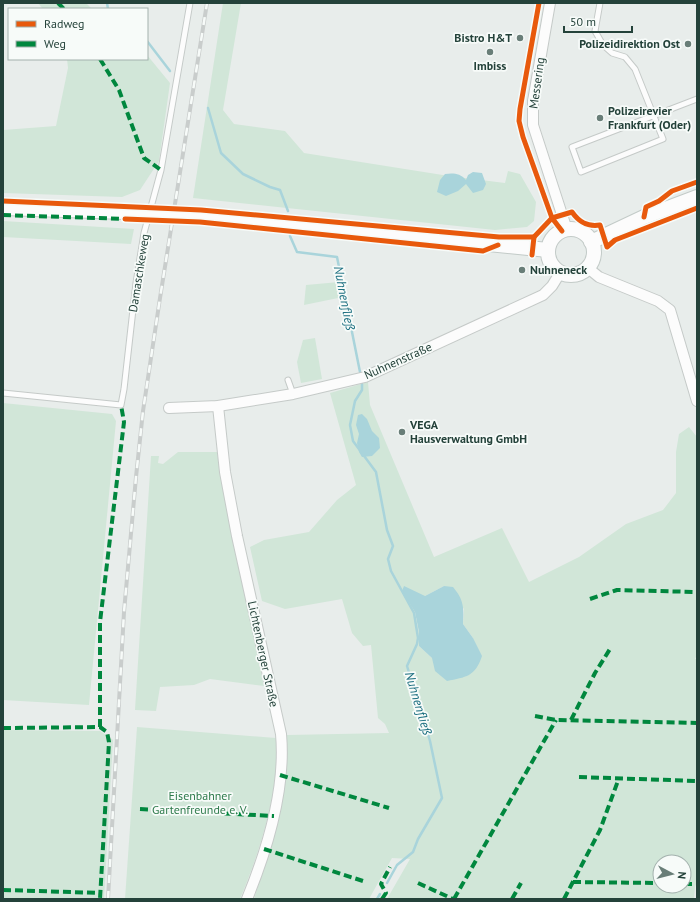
<svg xmlns="http://www.w3.org/2000/svg" width="700" height="902" font-family="'PT Sans',sans-serif">
<rect width="100%" height="100%" fill="#e8edeb"/>
<!-- green -->
<g fill="#d1e6d8" fill-rule="evenodd">
<path d="M 38,3 L 86,3 L 92,9 L 43,9 Z"/>
<path d="M 223,3 L 241,3 L 223,110 L 234,124 L 285,131 L 304,153 L 449,176 L 505,183 L 508,171 L 520,174 L 536,202 L 534,221 L 527,227 L 495,230 L 193,198 Z"/>
<path d="M 147,55 L 170,83 L 159,161 L 140,190 L 122,197 L 3,193 L 3,130 L 56,126 L 68,68 L 67,59 L 147,59 Z"/>
<path d="M 3,221 L 134,229 L 131,244 L 3,237 Z"/>
<path d="M 339,282 L 343,297 L 304,305 L 306,285 Z"/>
<path d="M 315,338 L 322,379 L 301,383 L 297,362 L 303,340 Z"/>
<path d="M 368,382 L 370,405 L 434,557 L 502,528 L 529,582 L 579,557 L 626,524 L 663,510 L 676,493 L 676,452 L 679,434 L 689,427 L 697,437 L 697,655 L 695,659 L 697,659 L 697,881 L 695,887 L 694,899 L 387,899 L 410,859 L 392,858 L 369,899 L 254,899 L 278,823 L 286,771 L 287,735 L 389,733 L 385,724 L 378,718 L 371,645 L 363,646 L 352,633 L 342,599 L 285,609 L 262,601 L 250,547 L 264,540 L 309,532 L 337,500 L 356,485 L 330,393 ZM 444,586 L 464,609 L 463,624 L 473,638 L 432,658 L 419,646 L 419,632 L 415,612 L 425,596 ZM 660,862 L 684,862 L 684,886 L 660,886 Z"/>
<path d="M 3,403 L 112,414 L 116,421 L 89,705 L 3,700 Z"/>
<path d="M 178,452 L 217,452 L 224,496 L 264,686 L 210,679 L 194,685 L 160,687 L 156,711 L 135,710 L 151,456 L 159,456 L 158,463 L 163,464 Z"/>
<path d="M 137,727 L 276,738 C 280,790 260,851 240,899 L 125,899 Z"/>
<path d="M 3,730 L 100,731 L 113,740 L 104,899 L 3,899 Z"/>
</g>
<!-- water -->
<g fill="#a9d4db">
<path d="M 473,172 L 482,173 L 486,184 L 483,190 L 473,193 L 466,184 L 458,191 L 446,196 L 437,192 L 440,180 L 445,174 C 453,173 460,173 466,180 L 468,175 Z"/>
<path d="M 362,414 L 367,419 L 372,431 L 379,438 L 380,448 L 372,456 L 362,457 L 359,452 L 357,443 L 359,434 L 356,425 L 358,415 Z"/>
<path d="M 404,586 L 425,596 L 444,586 L 453,587 C 464,600 464,608 463,624 L 473,638 L 482,656 C 475,677 466,677 447,681 L 435,671 L 432,658 L 419,646 L 419,632 L 415,612 L 402,591 Z"/>
</g>
<g fill="none" stroke-linecap="round" stroke-linejoin="round">
<!-- stream -->
<g stroke="#a9d4db" stroke-width="2.5">
<path d="M 107,3 L 108,9"/>
<path d="M 147,41 L 170,71"/>
<path d="M 208,108 L 221,153 L 243,174 L 270,187 L 280,190 L 288,211"/>
<path d="M 290,236 L 297,252 L 337,257 L 360,372"/>
<path d="M 362,384 L 362,390 L 355,401 L 350,425 L 353,441 L 376,472 L 387,530 L 393,546 L 388,559 L 391,571 L 414,613 L 418,638 L 417,644 L 407,666 L 430,741 L 442,798 L 418,839 L 413,852 L 397,865 L 387,883"/>
<path d="M 377,899 L 380,894"/>
</g>
<defs>
<g id="service">
<path d="M 600,3 L 595,31 L 603,45 L 612,53 L 625,57 L 635,69 L 663,139 L 581,172 L 572,147 L 697,99"/>
<path d="M 288,380 L 293,394"/>
<path d="M 3,393 L 121,405 L 124,389 L 136,283 L 144,233 L 161,170 L 190,3"/>
</g>
<g id="minor">
<path d="M 550,3 L 533,101 L 533,125 L 567,230"/>
<path d="M 588,268 L 599,277 L 658,301 L 670,310 L 697,401"/>
<path d="M 218,406 L 225,472 L 237,536 L 281,734 C 286,788 267,850 247,899"/>
<path d="M 169,408 L 218,406 L 293,394 L 365,377 L 543,295 L 552,286 L 560,273"/>
</g>
<g id="secondary">
<path d="M 3,208 L 125,212"/>
<path d="M 201,215 L 548,250"/>
<circle cx="571" cy="252" r="23"/>
<path d="M 591,242 L 644,217 L 697,197"/>
</g>
</defs>
<!-- service casing -->
<use href="#service" stroke="#c5cac8" stroke-width="7"/>
<!-- minor casing -->
<use href="#minor" stroke="#c5cac8" stroke-width="12"/>
<!-- secondary casing -->
<use href="#secondary" stroke="#c3cbc8" stroke-width="16"/>
<!-- service -->
<use href="#service" stroke="#fcfcfc" stroke-width="5"/>
<!-- minor -->
<use href="#minor" stroke="#fcfcfc" stroke-width="10"/>
<!-- secondary -->
<use href="#secondary" stroke="#fcfcfc" stroke-width="14"/>
<defs>
<path id="rail" d="M 108,899 L 124,612 L 136,477 L 143,411 L 160,298 L 207,3"/>
</defs>
<!-- rail casing -->
<use href="#rail" stroke="#c9cdcc" stroke-width="4"/>
<!-- rail -->
<use href="#rail" stroke="#f7fbf9" stroke-width="2.5" stroke-dasharray="8" stroke-linecap="butt"/>
<defs>
<path id="secondary-bridge" d="M 125,212 L 201,215"/>
</defs>
<!-- secondary-bridge casing -->
<use href="#secondary-bridge" stroke="#c3cbc8" stroke-width="16" stroke-linecap="butt"/>
<!-- secondary-bridge -->
<use href="#secondary-bridge" stroke="#fcfcfc" stroke-width="14"/>
<!-- quiet -->
<g stroke="#00873e" stroke-width="4" stroke-dasharray="8 4" stroke-linecap="butt">
<path d="M 58,3 L 64,9"/>
<path d="M 100,59 L 119,90 L 144,158 L 161,170"/>
<path d="M 3,215 L 129,219"/>
<path d="M 590,599 L 617,590 L 697,592"/>
<path d="M 696,620 L 697,620"/>
<path d="M 535,716 L 556,720 L 697,723"/>
<path d="M 571,720 L 595,673 L 610,649"/>
<path d="M 100,727 L 100,622 L 124,422 L 121,405"/>
<path d="M 3,728 L 100,727 L 107,732 L 109,742 L 100,899"/>
<path d="M 280,775 L 389,808"/>
<path d="M 579,777 L 697,781"/>
<path d="M 140,809 L 274,816"/>
<path d="M 264,849 L 363,881"/>
<path d="M 573,882 L 660,883"/>
<path d="M 418,883 L 453,899"/>
<path d="M 684,884 L 697,884"/>
<path d="M 3,890 L 100,893"/>
<path d="M 382,899 L 386,893 L 381,884 L 390,867"/>
<path d="M 454,899 L 556,720"/>
<path d="M 512,899 L 521,883"/>
<path d="M 564,899 L 600,830 L 619,778"/>
</g>
<defs>
<g id="cycleway">
<path d="M 539,3 L 520,109 L 519,121 L 523,137 L 552,218 L 562,231"/>
<path d="M 3,201 L 201,210 L 499,237 L 534,237"/>
<path d="M 644,217 L 646,207 L 659,201 L 672,191 L 697,182"/>
<path d="M 125,219 L 200,222 L 483,251 L 498,245"/>
<path d="M 532,255 L 534,237 L 552,218 L 572,212 C 579,222 587,227 600,225 L 607,247 L 615,240 L 697,208"/>
</g>
</defs>
<!-- cycleway casing -->
<use href="#cycleway" stroke="#f7fbf9" stroke-width="8"/>
<!-- cycleway -->
<use href="#cycleway" stroke="#e8590c" stroke-width="5"/>
</g>
<!-- markers -->
<g fill="#697e78" stroke="#f7fbf9" stroke-width="1.5">
<circle cx="520" cy="38" r="4"/>
<circle cx="688" cy="44" r="4"/>
<circle cx="490" cy="52" r="4"/>
<circle cx="600" cy="118" r="4"/>
<circle cx="522" cy="270" r="4"/>
<circle cx="402" cy="432" r="4"/>
</g>
<g text-anchor="middle" stroke-width="3.5" stroke-linejoin="round" paint-order="stroke">
<!-- poi labels -->
<g font-size="12" font-weight="bold" fill="#24423a" stroke="#f7fbf9" text-anchor="start">
<text x="512" y="42" text-anchor="end">Bistro H&amp;T</text>
<text x="680" y="48" text-anchor="end">Polizeidirektion Ost</text>
<text x="490" y="70" text-anchor="middle">Imbiss</text>
<text x="608" y="115">Polizeirevier<tspan x="608" dy="14">Frankfurt (Oder)</tspan></text>
<text x="530" y="274">Nuhneneck</text>
<text x="410" y="429">VEGA<tspan x="410" dy="14">Hausverwaltung GmbH</tspan></text>
</g>
<!-- street labels -->
<g font-size="12" fill="#24423a" stroke="#f7fbf9">
<text transform="translate(537 83) rotate(-82)" y="4">Messering</text>
<text transform="translate(139 273) rotate(-81)" y="4">Damaschkeweg</text>
<text transform="translate(398 361) rotate(-24)" y="4">Nuhnenstraße</text>
<text transform="translate(263 654) rotate(78)" y="4">Lichtenberger Straße</text>
</g>
<!-- park labels -->
<g font-size="12" fill="#2d7a4b" stroke="#f7fbf9">
<text x="200" y="800">Eisenbahner<tspan x="200" dy="14">Gartenfreunde e. V.</tspan></text>
</g>
<!-- water labels -->
<g font-size="13" font-style="italic" fill="#1c6f80" stroke="#f7fbf9">
<text transform="translate(345 298) rotate(79)" y="5">Nuhnenfließ</text>
<text transform="translate(419 703) rotate(73)" y="5">Nuhnenfließ</text>
</g>
</g>
<!-- border -->
<rect width="700" height="902" fill="none" stroke="#24423a" stroke-width="8"/>
<!-- legend -->
<rect x="8" y="8" width="140" height="52" fill="#f7fbf9" stroke="#a3b1ad"/>
<rect x="16" y="21" width="20" height="6" fill="#e8590c" stroke="#a3b1ad"/>
<text x="44" y="28" font-size="12" fill="#24423a">Radweg</text>
<rect x="16" y="41" width="20" height="6" fill="#00873e" stroke="#a3b1ad"/>
<text x="44" y="48" font-size="12" fill="#24423a">Weg</text>
<!-- north arrow -->
<g transform="translate(672 874) rotate(97)"><circle r="19" fill="#f7fbf9" stroke="#a3b1ad"/>
<path d="M0-3L7 15L0 10L-7 15Z" fill="#697e78"/>
<text y="-6" font-size="11" font-weight="bold" text-anchor="middle" fill="#24423a">N</text>
</g>
<!-- scale -->
<path d="M564 26v6h68v-6" fill="none" stroke="#24423a" stroke-width="2"/>
<text x="570" y="26" font-size="12" fill="#24423a" stroke="#f7fbf9" stroke-width="3" paint-order="stroke">50 m</text>
</svg>
